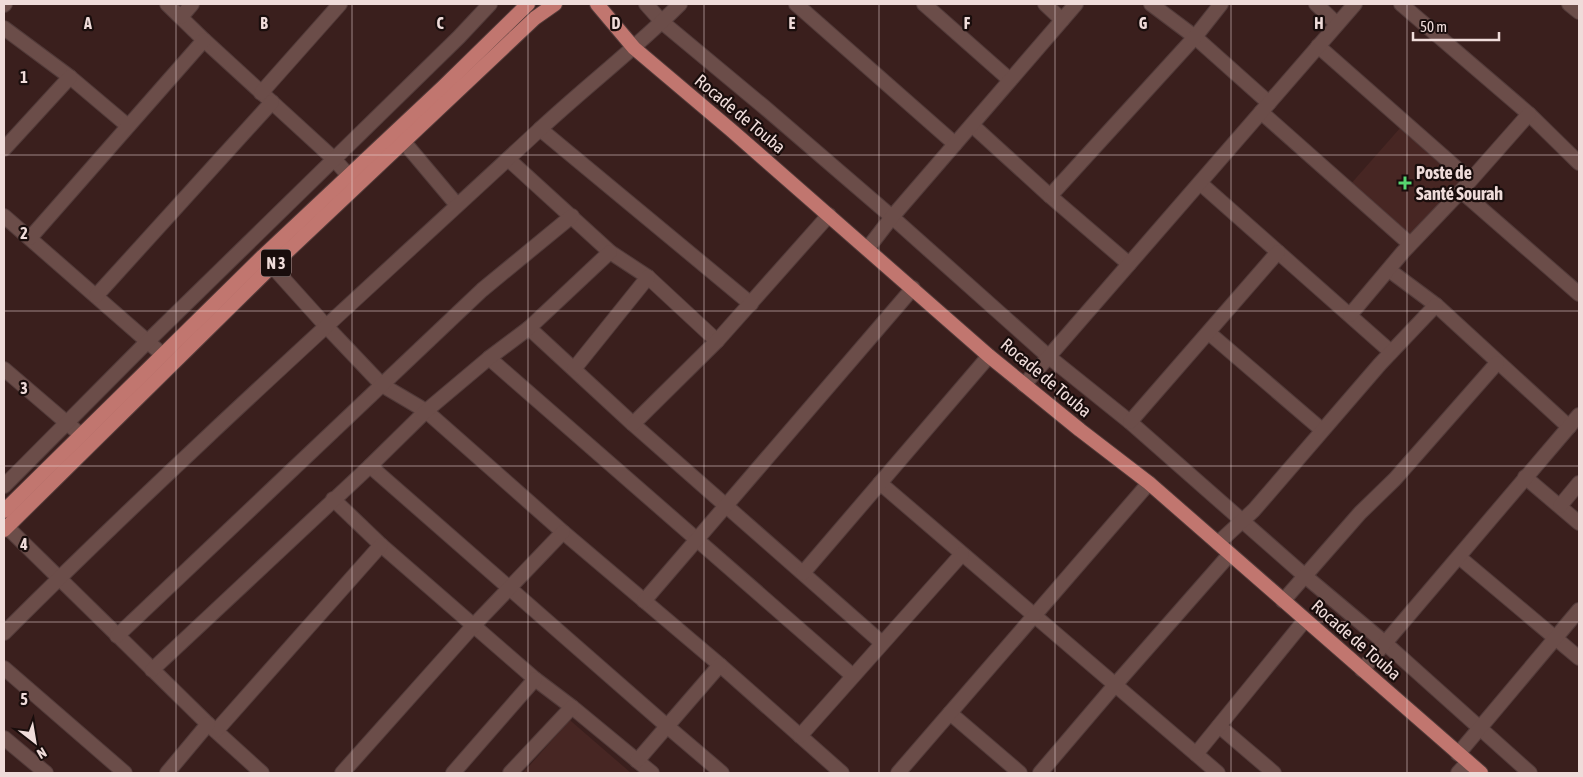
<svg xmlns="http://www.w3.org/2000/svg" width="1583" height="777" font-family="'Asap Condensed',sans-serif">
<rect width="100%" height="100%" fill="#3a1f1d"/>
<!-- built -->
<g fill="#472623">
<path d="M 1401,127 L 1462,180 L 1409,239 L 1349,186 Z"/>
<path d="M 570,720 L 572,722 L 631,773 L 523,773 Z"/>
</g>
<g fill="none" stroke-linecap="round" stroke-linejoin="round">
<defs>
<g id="minor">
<path d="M 167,4 L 204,40 L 334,159 L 349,176"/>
<path d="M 646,4 L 662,22 L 763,106 L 892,217 L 1049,357 L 1130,422 L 1305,576 L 1385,643 L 1530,773"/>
<path d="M 796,4 L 955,144"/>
<path d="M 924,4 L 1010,80"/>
<path d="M 1045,4 L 1062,20"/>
<path d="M 1151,4 L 1195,37 L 1269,103"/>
<path d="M 1316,4 L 1337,24"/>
<path d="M 1401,4 L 1529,114 L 1579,163"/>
<path d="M 1569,4 L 1579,12"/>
<path d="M 4,5 L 5,4"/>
<path d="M 181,17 L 192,4"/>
<path d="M 4,28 L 70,77 L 128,126"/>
<path d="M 1318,46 L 1470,180"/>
<path d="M 261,93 L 340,4"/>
<path d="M 1261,112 L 1410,244"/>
<path d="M 972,125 L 1050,196 L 1129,264"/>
<path d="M 540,129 L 751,304"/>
<path d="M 404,142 L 457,205"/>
<path d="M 4,149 L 70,77"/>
<path d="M 508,159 L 610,252 L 648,277 L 717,341"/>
<path d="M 1200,183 L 1391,352"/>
<path d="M 1461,191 L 1579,294"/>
<path d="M 1050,196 L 1195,37 L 1221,4"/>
<path d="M 4,216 L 163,355"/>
<path d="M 30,238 L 204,40"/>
<path d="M 868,248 L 892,217 L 1076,4"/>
<path d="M 272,266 L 326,326 L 382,385 L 426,411 L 563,532 L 720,665 L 842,773"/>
<path d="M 1389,270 L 1436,305 L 1569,427"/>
<path d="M 96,296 L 272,102"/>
<path d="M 1350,315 L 1403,252 L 1461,191 L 1529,114"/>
<path d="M 529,328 L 633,424 L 882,643"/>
<path d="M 1209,333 L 1322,430"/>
<path d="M 489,358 L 853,676"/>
<path d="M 4,369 L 81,435"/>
<path d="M 574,369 L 648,277"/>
<path d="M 1130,422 L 1278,252"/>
<path d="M 633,424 L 717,341 L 829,215"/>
<path d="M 370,466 L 668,727 L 722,773"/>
<path d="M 1525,477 L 1579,523"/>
<path d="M 880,483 L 1218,773"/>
<path d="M 4,486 L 147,342 L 459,37 L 490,4"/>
<path d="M 333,499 L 381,545 L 535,679 L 572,707 L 652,773"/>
<path d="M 1560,506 L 1579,483"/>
<path d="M 7,527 L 208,724 L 262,773"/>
<path d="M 1218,543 L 1254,510 L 1380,364 L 1436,305"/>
<path d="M 1459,557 L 1579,658"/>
<path d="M 803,573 L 989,356"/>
<path d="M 644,601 L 913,288"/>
<path d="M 1283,601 L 1360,513 L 1395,479 L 1497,363"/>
<path d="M 4,633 C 177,460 359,297 538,131 C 585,87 635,49 680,4"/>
<path d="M 117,636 L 482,290 L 572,216"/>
<path d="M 4,668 L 125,773"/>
<path d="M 152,670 L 370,466 L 426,411 L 489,358 L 529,328 L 610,252"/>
<path d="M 1362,670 L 1579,415"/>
<path d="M 950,713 L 1020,773"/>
<path d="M 1219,726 L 1274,773"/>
<path d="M 216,731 L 381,545"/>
<path d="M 800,736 L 962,554"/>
<path d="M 4,738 L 46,773"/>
<path d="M 1196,754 L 1305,620"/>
<path d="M 1458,754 L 1579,610"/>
<path d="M 637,761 L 720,665"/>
<path d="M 167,773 L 208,724"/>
<path d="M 342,773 L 474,625 L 563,532"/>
<path d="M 453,773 L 535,679"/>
<path d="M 510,773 L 572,707"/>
<path d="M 1040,773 L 1115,685 L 1230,554"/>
<path d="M 1458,773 L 1468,762"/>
</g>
<g id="tertiary">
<path d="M 1024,385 L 1355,4"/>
<path d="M 898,773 L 1149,483"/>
</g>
<g id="primary">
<path d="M 597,4 L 634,48 L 731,130 L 989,356 L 1080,430 L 1149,483 L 1481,773"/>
<path d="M 4,511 L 263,256 L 443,87 L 528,4"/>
<path d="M 4,530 L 272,266 L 535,18 L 555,4"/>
</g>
</defs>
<!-- minor casing -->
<use href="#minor" stroke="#523b3a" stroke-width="16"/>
<!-- tertiary casing -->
<use href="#tertiary" stroke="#523b3a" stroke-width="16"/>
<!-- primary casing -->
<use href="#primary" stroke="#523b3a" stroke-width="16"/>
<!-- minor -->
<use href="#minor" stroke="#6b4d49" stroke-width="14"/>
<!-- tertiary -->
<use href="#tertiary" stroke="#6b4d49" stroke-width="14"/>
<!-- primary -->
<use href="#primary" stroke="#c1766f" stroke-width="14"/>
</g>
<!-- grid -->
<path fill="none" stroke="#efdcda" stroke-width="1" stroke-opacity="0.55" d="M 176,4 L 176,773M 352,4 L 352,773M 528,4 L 528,773M 704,4 L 704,773M 879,4 L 879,773M 1055,4 L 1055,773M 1231,4 L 1231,773M 1407,4 L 1407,773M 4,155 L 1579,155M 4,311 L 1579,311M 4,466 L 1579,466M 4,622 L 1579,622"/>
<!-- markers -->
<path fill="#57d570" stroke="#190d0c" stroke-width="2" d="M1402.5 175.5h5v5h5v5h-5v5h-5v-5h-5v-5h5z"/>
<g text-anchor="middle" stroke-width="4.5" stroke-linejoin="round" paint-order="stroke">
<!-- shield labels -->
<rect fill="#190d0c" stroke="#af9e9c" stroke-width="1" x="261" y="249.5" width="30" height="27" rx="4"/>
<g font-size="16" font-weight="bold" fill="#efdcda">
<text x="276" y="269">N 3</text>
</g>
<!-- street labels -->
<g font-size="18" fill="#efdcda" stroke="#190d0c">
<text transform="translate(740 114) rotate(40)" y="6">Rocade de Touba</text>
<text transform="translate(1046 378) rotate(40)" y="6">Rocade de Touba</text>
<text transform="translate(1356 640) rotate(41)" y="6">Rocade de Touba</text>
</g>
<!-- poi labels -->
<g font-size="18" font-weight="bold" fill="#efdcda" stroke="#190d0c" text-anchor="start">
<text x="1416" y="179">Poste de<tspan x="1416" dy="21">Santé Sourah</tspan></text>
</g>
</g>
<g font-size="16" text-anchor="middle" font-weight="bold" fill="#efdcda" stroke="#190d0c" stroke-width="4.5" stroke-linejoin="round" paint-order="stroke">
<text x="88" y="29">A</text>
<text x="264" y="29">B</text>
<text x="440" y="29">C</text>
<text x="616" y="29">D</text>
<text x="792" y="29">E</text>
<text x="967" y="29">F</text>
<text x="1143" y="29">G</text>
<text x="1319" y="29">H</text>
<text x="24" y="83">1</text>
<text x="24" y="239">2</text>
<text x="24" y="394">3</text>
<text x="24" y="550">4</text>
<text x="24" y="705">5</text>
</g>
<!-- border -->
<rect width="1583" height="777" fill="none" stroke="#efdcda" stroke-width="10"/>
<!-- north arrow -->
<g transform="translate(35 742) rotate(149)" stroke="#190d0c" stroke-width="4" paint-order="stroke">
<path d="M0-4L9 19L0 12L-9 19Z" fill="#efdcda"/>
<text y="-8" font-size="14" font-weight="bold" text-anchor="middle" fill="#efdcda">N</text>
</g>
<!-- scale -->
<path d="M1413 32v8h86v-8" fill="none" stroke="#efdcda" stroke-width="2.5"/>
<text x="1420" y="32" font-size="15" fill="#efdcda" stroke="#190d0c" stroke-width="4" paint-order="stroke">50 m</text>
</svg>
